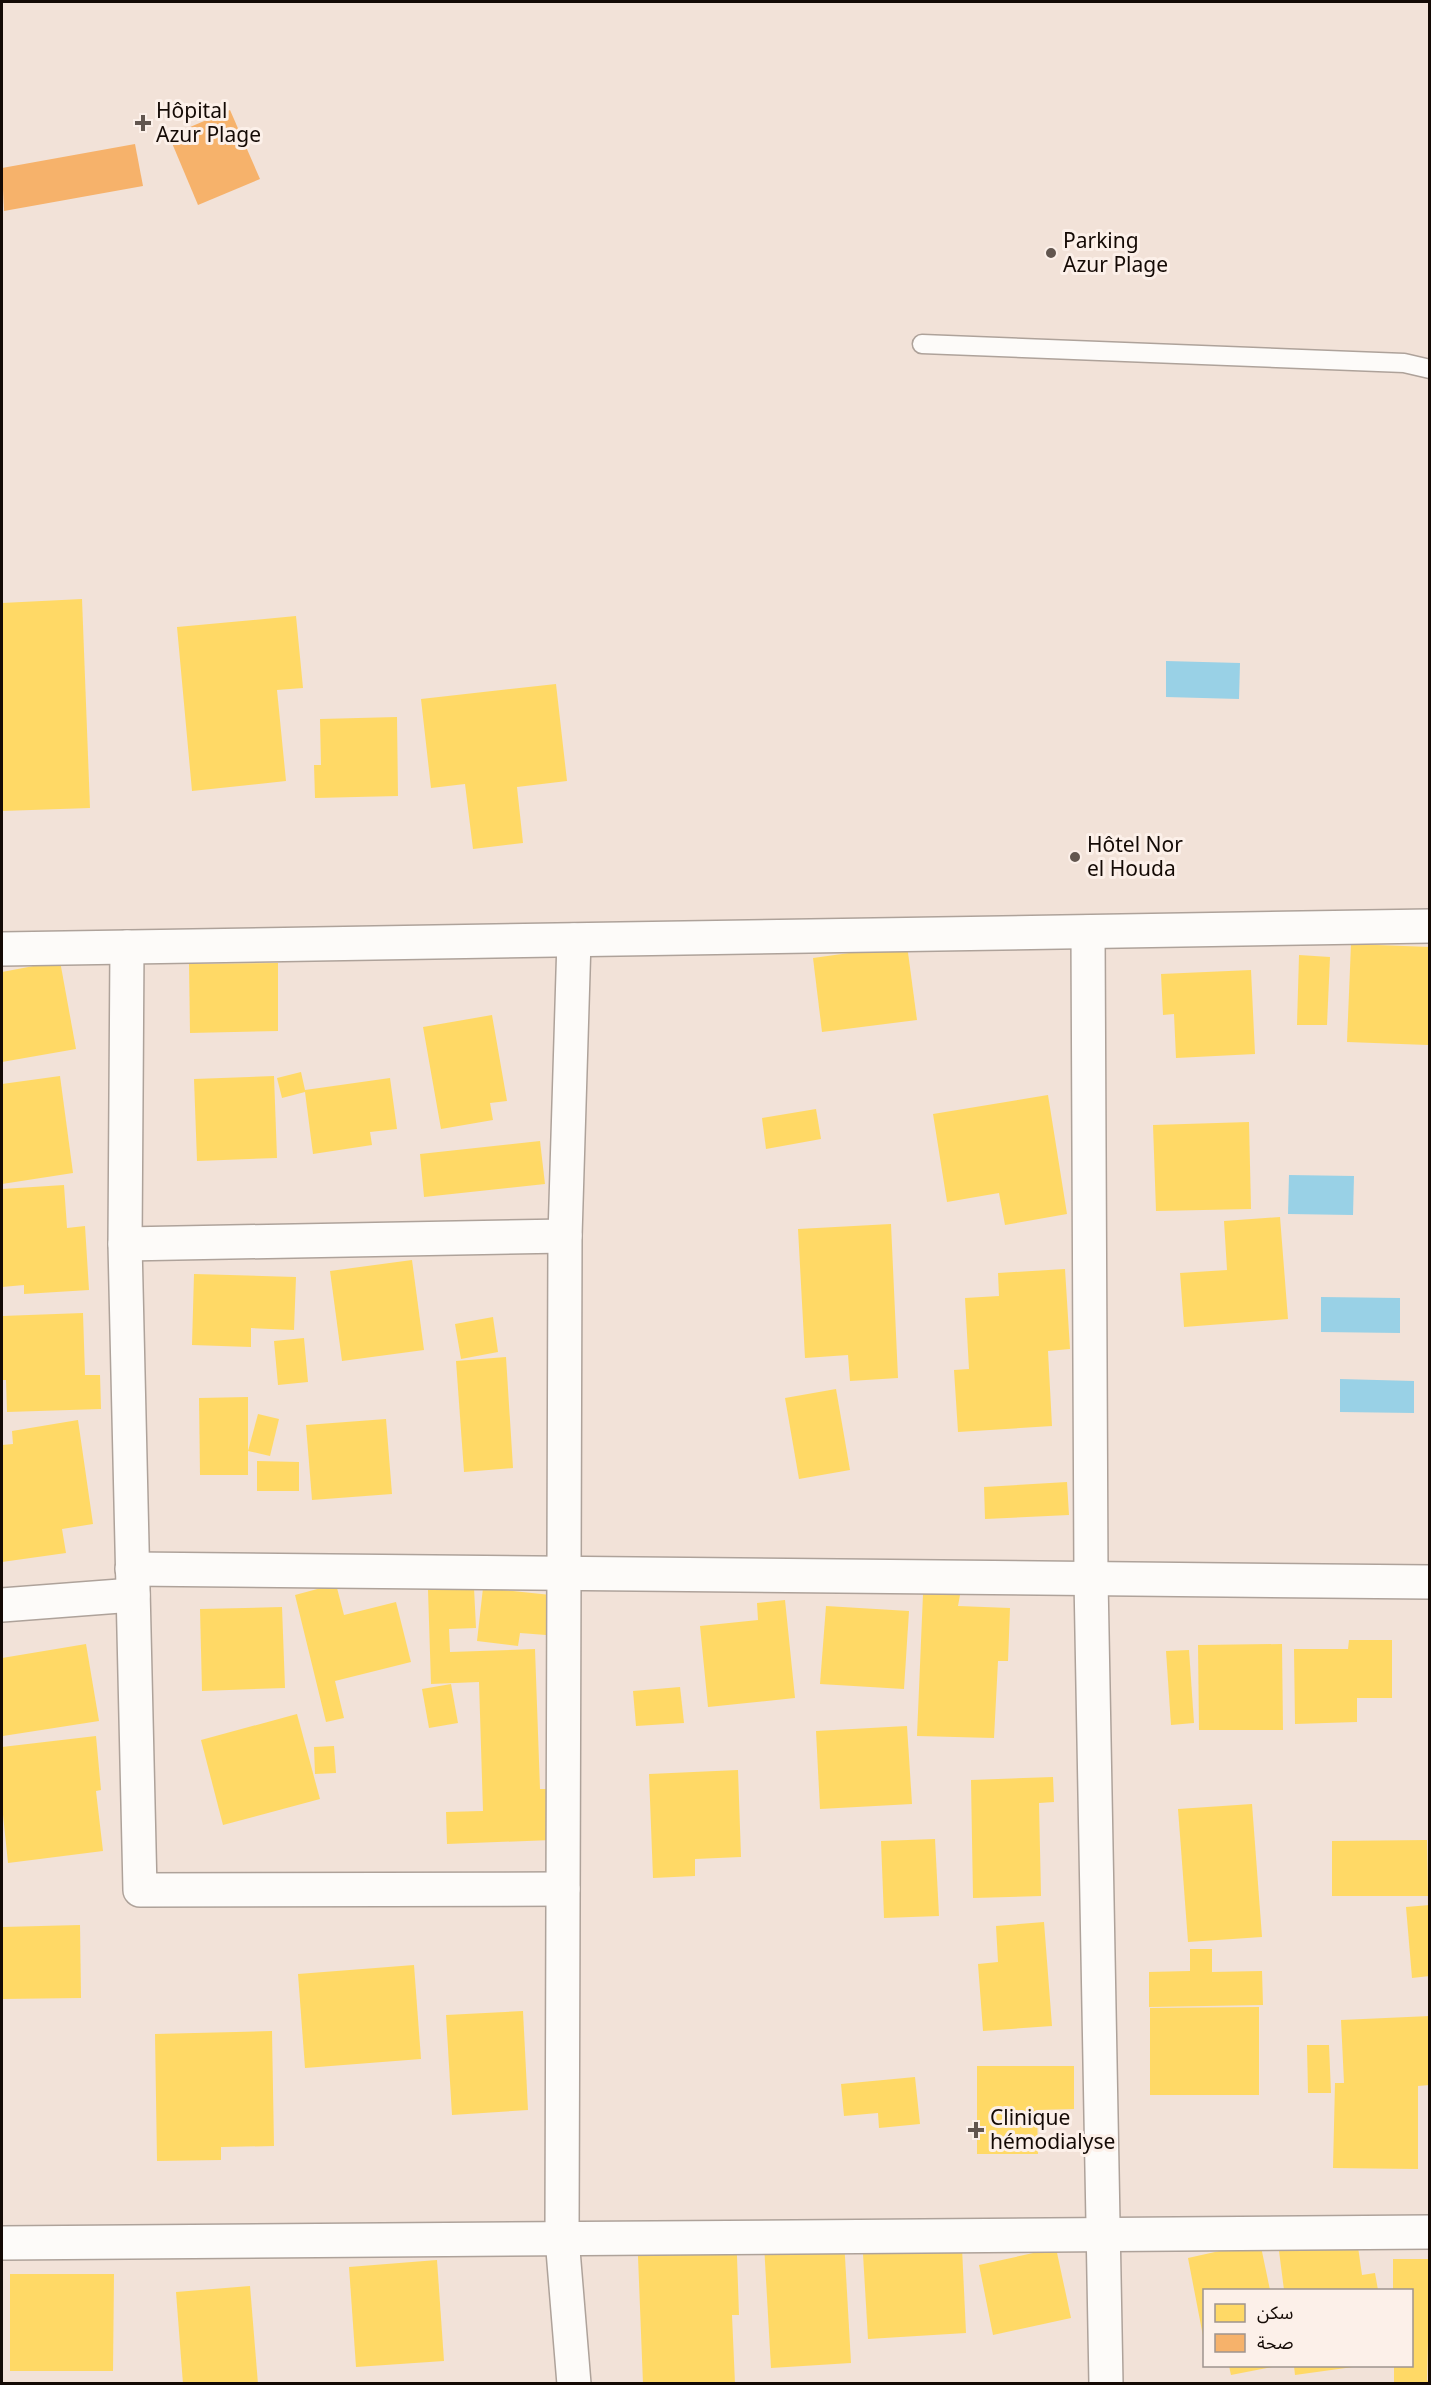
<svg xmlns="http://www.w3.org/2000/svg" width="1431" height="2385" font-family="'Noto Sans','Noto Sans Arabic',sans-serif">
<rect width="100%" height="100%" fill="#f2e2d8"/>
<!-- water -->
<g fill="#99d1e6">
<path d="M 1166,661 L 1240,663 L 1239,699 L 1166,697 Z"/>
<path d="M 1289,1175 L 1354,1176 L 1353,1215 L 1288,1214 Z"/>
<path d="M 1321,1297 L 1400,1298 L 1400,1333 L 1321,1332 Z"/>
<path d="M 1340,1379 L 1414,1381 L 1414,1413 L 1340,1412 Z"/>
</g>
<!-- homes -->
<g fill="#ffd966">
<path d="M 82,599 L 90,808 L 2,811 L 2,603 Z"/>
<path d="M 296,616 L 303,688 L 277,690 L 286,781 L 192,791 L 177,627 Z"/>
<path d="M 556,684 L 567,781 L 517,787 L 523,843 L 473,849 L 465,784 L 431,788 L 421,699 Z"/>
<path d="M 397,717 L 398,796 L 315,798 L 314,765 L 321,765 L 320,719 Z"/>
<path d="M 1351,944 L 1430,947 L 1428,1045 L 1347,1042 Z"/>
<path d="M 907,945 L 917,1020 L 822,1032 L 813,958 Z"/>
<path d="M 1299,955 L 1330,957 L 1327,1025 L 1297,1025 Z"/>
<path d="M 60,961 L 76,1049 L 2,1062 L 2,972 Z"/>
<path d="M 278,963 L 278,1031 L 190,1033 L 189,964 Z"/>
<path d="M 1251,970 L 1255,1054 L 1176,1058 L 1174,1014 L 1163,1015 L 1161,974 Z"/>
<path d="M 492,1015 L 507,1101 L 490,1103 L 493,1120 L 441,1129 L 423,1027 Z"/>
<path d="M 301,1072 L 305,1090 L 390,1078 L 397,1129 L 370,1132 L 372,1145 L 313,1154 L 305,1092 L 282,1098 L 277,1078 Z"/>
<path d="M 60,1076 L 73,1173 L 2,1184 L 2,1084 Z"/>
<path d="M 274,1076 L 277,1158 L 197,1161 L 194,1079 Z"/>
<path d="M 1048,1095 L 1067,1214 L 1005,1225 L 999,1193 L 947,1202 L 933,1114 Z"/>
<path d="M 816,1109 L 821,1139 L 766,1149 L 762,1118 Z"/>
<path d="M 1249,1122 L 1251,1209 L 1156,1211 L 1153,1125 Z"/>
<path d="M 540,1141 L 545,1184 L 424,1197 L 420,1154 Z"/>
<path d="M 64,1185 L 67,1228 L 85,1226 L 89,1290 L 24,1294 L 24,1285 L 2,1287 L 2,1189 Z"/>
<path d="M 1280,1217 L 1288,1319 L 1184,1327 L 1180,1273 L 1227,1270 L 1224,1221 Z"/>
<path d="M 891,1224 L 898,1378 L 850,1381 L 848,1355 L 805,1358 L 798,1229 Z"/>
<path d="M 412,1260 L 424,1350 L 342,1361 L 330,1271 Z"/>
<path d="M 1065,1269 L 1070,1349 L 1048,1351 L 1052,1426 L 958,1432 L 954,1370 L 969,1369 L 965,1298 L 999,1296 L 998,1273 Z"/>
<path d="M 194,1274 L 296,1277 L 294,1330 L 251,1328 L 251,1347 L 192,1345 Z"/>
<path d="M 83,1313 L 85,1375 L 100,1375 L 101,1409 L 7,1412 L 6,1380 L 2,1380 L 2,1316 Z"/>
<path d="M 493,1317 L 498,1352 L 461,1359 L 455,1324 Z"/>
<path d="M 304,1338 L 308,1382 L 278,1385 L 274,1341 Z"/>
<path d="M 506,1357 L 513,1468 L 464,1472 L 456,1361 Z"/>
<path d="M 836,1389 L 850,1470 L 799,1479 L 785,1398 Z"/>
<path d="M 248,1397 L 248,1475 L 200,1475 L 199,1398 Z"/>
<path d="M 258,1414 L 279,1419 L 270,1456 L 248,1451 Z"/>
<path d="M 386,1419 L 392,1494 L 312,1500 L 306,1425 Z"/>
<path d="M 78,1420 L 93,1524 L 62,1529 L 66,1553 L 2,1562 L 2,1445 L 13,1444 L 12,1431 Z"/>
<path d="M 257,1461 L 299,1462 L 299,1491 L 257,1491 Z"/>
<path d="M 1067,1482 L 1069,1515 L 985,1519 L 984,1487 Z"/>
<path d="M 336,1584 L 344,1615 L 396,1602 L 411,1662 L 335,1681 L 344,1718 L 326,1722 L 295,1595 Z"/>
<path d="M 474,1588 L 476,1628 L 449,1629 L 450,1652 L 535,1649 L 540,1789 L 551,1789 L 552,1840 L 447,1844 L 446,1812 L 483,1811 L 479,1682 L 431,1684 L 428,1590 Z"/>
<path d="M 483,1588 L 551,1595 L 546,1635 L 520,1633 L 518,1646 L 477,1641 Z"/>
<path d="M 923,1594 L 960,1595 L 958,1606 L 1010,1608 L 1008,1661 L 998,1661 L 994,1738 L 917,1736 Z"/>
<path d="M 785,1600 L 795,1698 L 708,1707 L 700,1626 L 758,1620 L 757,1603 Z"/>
<path d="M 826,1606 L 909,1611 L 904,1689 L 820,1684 Z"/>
<path d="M 282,1607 L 285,1688 L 202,1691 L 200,1609 Z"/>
<path d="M 1349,1640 L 1392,1640 L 1392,1698 L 1357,1698 L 1357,1722 L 1295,1724 L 1294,1649 L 1348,1649 Z"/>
<path d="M 86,1644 L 99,1721 L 3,1736 L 2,1658 Z"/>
<path d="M 1282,1644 L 1283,1730 L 1199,1730 L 1198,1645 Z"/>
<path d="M 1189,1650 L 1194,1723 L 1171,1725 L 1166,1651 Z"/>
<path d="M 451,1684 L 458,1723 L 429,1728 L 422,1689 Z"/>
<path d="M 680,1687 L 684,1723 L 636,1726 L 633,1691 Z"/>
<path d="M 297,1714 L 320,1799 L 223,1825 L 201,1740 Z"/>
<path d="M 907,1726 L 912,1804 L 820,1809 L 816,1731 Z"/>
<path d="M 96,1736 L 101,1790 L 96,1791 L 103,1851 L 8,1863 L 2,1805 L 2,1747 Z"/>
<path d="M 334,1746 L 336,1773 L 315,1774 L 314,1747 Z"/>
<path d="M 738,1770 L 741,1857 L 695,1859 L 695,1876 L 653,1878 L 649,1774 Z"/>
<path d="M 1053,1777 L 1054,1802 L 1039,1803 L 1041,1896 L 973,1898 L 971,1780 Z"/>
<path d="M 1252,1804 L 1262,1937 L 1188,1942 L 1178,1809 Z"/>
<path d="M 935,1839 L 939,1916 L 884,1918 L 881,1841 Z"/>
<path d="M 1427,1840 L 1428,1896 L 1332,1896 L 1332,1841 Z"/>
<path d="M 1430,1905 L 1430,1976 L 1412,1978 L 1406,1907 Z"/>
<path d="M 1044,1922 L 1052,2026 L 983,2031 L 978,1964 L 998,1962 L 996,1926 Z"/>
<path d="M 80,1925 L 81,1998 L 2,1999 L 2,1927 Z"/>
<path d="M 1190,1949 L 1212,1949 L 1212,1972 L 1262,1971 L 1263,2005 L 1149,2007 L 1149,1972 L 1190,1971 Z"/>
<path d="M 414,1965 L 421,2059 L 305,2068 L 298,1974 Z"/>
<path d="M 1259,2007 L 1259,2095 L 1150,2095 L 1150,2008 Z"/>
<path d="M 523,2011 L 528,2110 L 452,2115 L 446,2015 Z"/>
<path d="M 1430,2016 L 1430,2085 L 1418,2086 L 1418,2169 L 1333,2168 L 1335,2083 L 1344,2083 L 1341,2020 Z"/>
<path d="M 272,2031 L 274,2146 L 221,2147 L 221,2160 L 157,2161 L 155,2034 Z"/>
<path d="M 1307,2045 L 1329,2045 L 1331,2093 L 1308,2093 Z"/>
<path d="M 977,2066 L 1074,2066 L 1074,2109 L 1037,2110 L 1038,2154 L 977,2154 Z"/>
<path d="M 915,2077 L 920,2124 L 879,2128 L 878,2113 L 844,2116 L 841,2084 Z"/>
<path d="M 736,2227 L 739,2315 L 732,2315 L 735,2384 L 643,2384 L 637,2231 Z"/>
<path d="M 844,2239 L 851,2363 L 771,2368 L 764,2244 Z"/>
<path d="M 1357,2240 L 1362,2275 L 1375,2273 L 1378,2290 L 1284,2290 L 1279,2251 Z"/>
<path d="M 1260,2242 L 1270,2290 L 1204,2290 L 1203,2336 L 1188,2258 Z"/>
<path d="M 962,2248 L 966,2333 L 868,2339 L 863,2254 Z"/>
<path d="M 1056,2248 L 1071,2318 L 993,2335 L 979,2265 Z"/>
<path d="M 1393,2259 L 1430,2259 L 1427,2380 L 1430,2384 L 1394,2384 L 1394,2366 L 1412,2366 L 1412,2290 L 1393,2290 Z"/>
<path d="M 437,2260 L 444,2361 L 356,2367 L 349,2267 Z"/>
<path d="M 10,2274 L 114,2274 L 113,2371 L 10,2371 Z"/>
<path d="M 250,2286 L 258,2384 L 183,2384 L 176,2292 Z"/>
<path d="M 1229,2366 L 1272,2366 L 1272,2367 L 1231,2375 Z"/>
<path d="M 1294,2366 L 1353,2366 L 1353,2367 L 1295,2375 Z"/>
</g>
<!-- health -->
<g fill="#f6b26b">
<path d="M 230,110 L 260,179 L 198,205 L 169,136 Z"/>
<path d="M 135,144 L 143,186 L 4,211 L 2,168 Z"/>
</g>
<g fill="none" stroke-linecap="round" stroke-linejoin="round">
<defs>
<path id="service" d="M 922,344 L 1404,363 L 1430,369"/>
<g id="minor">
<path d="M 1088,932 L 1091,1579 L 1106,2384"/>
<path d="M 127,947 L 125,1244 L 140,1890 L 563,1889"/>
<path d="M 2,949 L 1430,926"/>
<path d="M 125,1244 L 565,1236"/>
<path d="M 132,1569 L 1430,1582"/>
<path d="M 2,1605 L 133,1595"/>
<path d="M 2,2243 L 1430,2232"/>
<path d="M 574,2384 L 562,2238 L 565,1236 L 574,940"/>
</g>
</defs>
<!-- service casing -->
<use href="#service" stroke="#aea29a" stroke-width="21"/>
<!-- minor casing -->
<use href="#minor" stroke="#aea29a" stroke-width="36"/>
<!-- service -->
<use href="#service" stroke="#fdfbf9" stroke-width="18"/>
<!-- minor -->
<use href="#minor" stroke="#fdfbf9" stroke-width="33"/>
</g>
<!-- markers -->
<g fill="#62564f" stroke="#fcf0e9" stroke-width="2">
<path d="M140 114h6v6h6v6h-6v6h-6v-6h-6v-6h6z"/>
<circle cx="1051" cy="253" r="6"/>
<circle cx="1075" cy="857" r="6"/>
<path d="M973 2121h6v6h6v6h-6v6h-6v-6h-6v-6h6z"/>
</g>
<g text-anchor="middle" stroke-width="6" stroke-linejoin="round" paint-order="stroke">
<!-- poi labels -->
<g font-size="21" fill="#140a05" stroke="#fcf0e9" text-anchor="start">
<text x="156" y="118">Hôpital<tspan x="156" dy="24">Azur Plage</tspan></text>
<text x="1063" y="248">Parking<tspan x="1063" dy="24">Azur Plage</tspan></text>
<text x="1087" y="852">Hôtel Nor<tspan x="1087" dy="24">el Houda</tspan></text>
<text x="990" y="2125">Clinique<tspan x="990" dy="24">hémodialyse</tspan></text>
</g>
</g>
<!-- border -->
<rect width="1431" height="2385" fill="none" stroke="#140a05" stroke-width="6"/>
<!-- legend -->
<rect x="1203" y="2289" width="210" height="78" fill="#fcf0e9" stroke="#9f948e" stroke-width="1.5"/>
<rect x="1215" y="2304" width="30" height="18" fill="#ffd966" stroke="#9f948e" stroke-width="1.5"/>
<text x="1257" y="2319" font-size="18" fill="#140a05">سكن</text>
<rect x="1215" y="2334" width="30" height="18" fill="#f6b26b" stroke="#9f948e" stroke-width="1.5"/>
<text x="1257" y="2349" font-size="18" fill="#140a05">صحة</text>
</svg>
